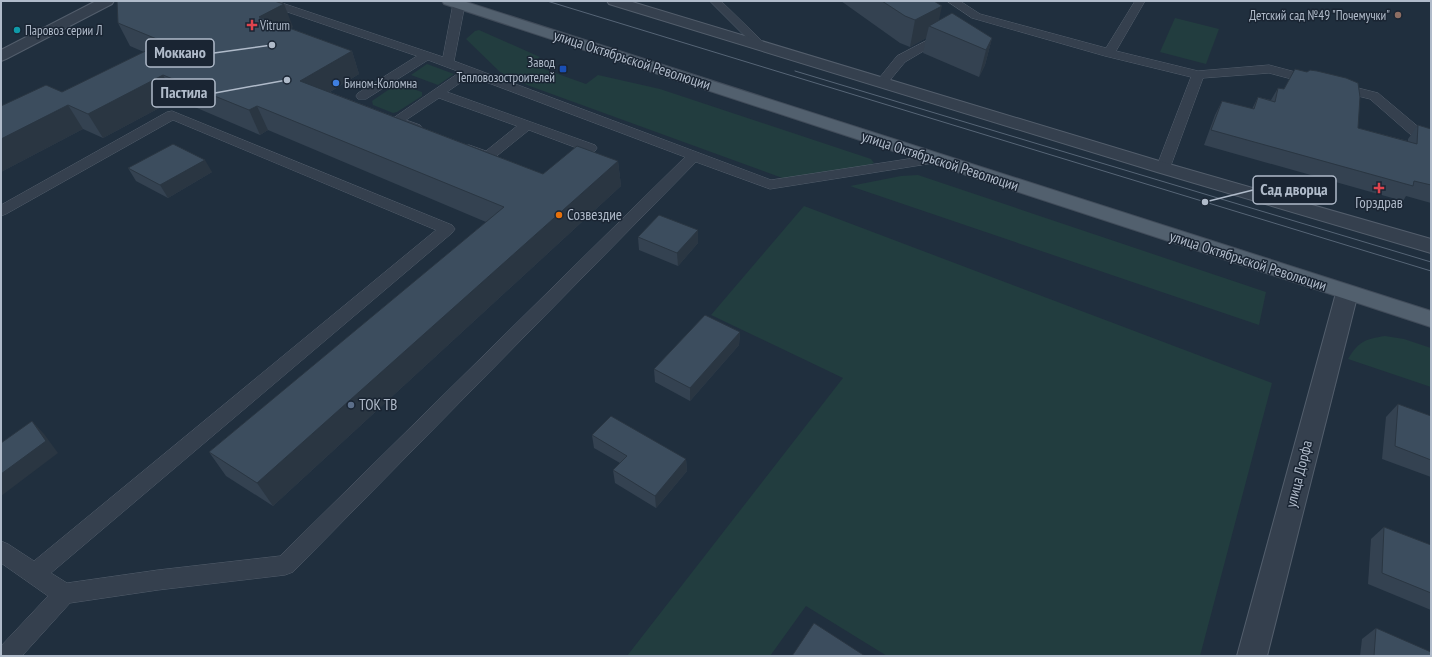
<svg xmlns="http://www.w3.org/2000/svg" width="1432" height="657" font-family="'PT Sans Narrow',sans-serif">
<rect width="100%" height="100%" fill="#202f3e"/>
<!-- green -->
<g fill="#223d3f">
<path d="M 1175,18 L 1219,29 L 1206,64 L 1160,52 Z"/>
<path d="M 479,30 L 540,57 L 530,64 L 586,84 L 598,75 L 660,89 L 871,159 L 874,163 L 849,173 L 785,179 L 527,85 L 500,72 L 466,39 L 475,31 Z"/>
<path d="M 427,64 L 454,74 L 438,85 L 411,75 Z"/>
<path d="M 402,85 L 422,92 L 422,96 L 397,112 L 393,113 L 373,105 L 372,101 L 394,86 Z"/>
<path d="M 918,175 L 1266,292 L 1259,325 L 850,186 L 901,176 Z"/>
<path d="M 804,206 L 1272,383 L 1200,656 L 887,656 L 806,606 L 770,656 L 627,656 L 843,378 L 711,315 Z"/>
<path d="M 1385,336 L 1404,339 L 1431,348 L 1431,387 L 1348,359 C 1358,342 1365,339 1385,336 Z"/>
</g>
<g fill="none" stroke-linecap="round" stroke-linejoin="round">
<defs>
<g id="service">
<path d="M 260,1 L 276,1 L 443,57 L 453,4 L 455,2 L 463,2 L 465,4 L 454,61 L 771,180 L 934,155 L 939,156 L 941,159 L 939,162 L 934,163 L 770,189 L 696,162 L 293,572 L 285,575 L 158,590 L 70,603 L 22,656 L 1,656 L 1,646 L 48,596 L 1,563 L 1,541 L 8,544 L 34,561 L 436,230 L 173,120 L 6,214 L 1,216 L 1,205 L 167,112 L 172,111 L 452,225 L 455,229 L 452,233 L 51,573 L 67,583 L 158,570 L 280,556 L 685,157 L 470,76 L 447,92 L 595,145 L 597,148 L 595,151 L 590,152 L 585,151 L 529,130 L 493,159 C 485,161 467,156 462,149 L 464,146 L 469,145 L 486,151 L 517,126 L 439,98 L 406,120 L 420,125 L 422,128 L 420,131 C 412,133 394,128 389,121 L 460,72 L 428,60 L 366,99 L 358,99 L 356,96 L 358,93 L 417,56 L 261,3 Z"/>
<path d="M 710,1 L 721,1 L 763,42 L 765,44 L 763,46 L 755,46 Z"/>
<path d="M 947,1 L 960,1 L 980,14 L 1106,48 L 1135,1 L 1145,1 L 1116,51 L 1198,71 L 1269,65 L 1318,78 L 1320,81 L 1318,84 L 1314,85 L 1269,73 L 1203,78 L 1170,168 L 1168,171 L 1163,172 L 1158,171 L 1156,168 L 1191,77 L 1105,56 L 972,18 Z"/>
<path d="M 945,31 L 949,32 L 951,34 L 949,36 L 905,62 L 886,85 L 878,85 L 876,82 L 897,56 Z"/>
<path d="M 1338,83 L 1378,93 L 1428,135 L 1431,136 L 1431,144 L 1418,141 L 1370,99 L 1334,90 L 1332,87 L 1334,84 Z"/>
</g>
<g id="minor">
<path d="M 96,1 L 114,1 L 112,4 L 6,59 L 1,61 L 1,50 Z"/>
<path d="M 607,1 L 629,1 L 1169,164 L 1431,239 L 1431,253 L 1157,172 L 609,4 Z"/>
<path d="M 1347,286 L 1354,288 L 1358,293 L 1267,656 L 1237,656 L 1336,293 L 1340,288 Z"/>
</g>
<path id="primary" d="M 442,1 L 463,1 L 1431,311 L 1431,327 L 444,4 Z"/>
</defs>
<!-- service casing -->
<use href="#service" stroke="#535e6c" stroke-width="1"/>
<!-- minor casing -->
<use href="#minor" stroke="#535e6c" stroke-width="2"/>
<!-- primary casing -->
<use href="#primary" stroke="#414c5a" stroke-width="2"/>
<!-- service -->
<use href="#service" fill="#35404e" fill-rule="evenodd"/>
<!-- minor -->
<use href="#minor" fill="#35404e" fill-rule="evenodd"/>
<!-- primary -->
<use href="#primary" fill="#52606e" fill-rule="evenodd"/>
<!-- tram -->
<g stroke="#566576" stroke-width="1">
<path d="M 547,1 L 1431,271"/>
<path d="M 795,71 L 1431,262"/>
</g>
</g>
<!-- wall -->
<g fill="#344251">
<path d="M 841,1 L 934,1 L 939,20 L 992,38 L 985,65 L 979,77 L 923,53 L 926,38 L 910,47 L 900,43 Z"/>
<path d="M 118,23 L 293,27 L 290,28 L 352,51 L 359,74 L 330,92 L 543,174 L 618,161 L 621,186 L 273,506 L 226,476 L 209,452 L 486,222 L 268,130 L 260,135 L 176,99 L 103,138 L 83,129 L 1,172 L 62,92 L 144,52 L 130,46 Z"/>
<path d="M 1278,88 L 1358,128 L 1408,141 L 1408,139 L 1418,125 L 1431,129 L 1431,203 L 1406,196 L 1403,201 L 1204,145 L 1215,115 L 1222,101 L 1252,109 L 1258,97 L 1271,100 Z"/>
<path d="M 128,168 L 212,172 L 168,198 L 136,181 Z"/>
<path d="M 698,230 L 698,243 L 678,266 L 639,250 L 638,237 Z"/>
<path d="M 740,332 L 739,345 L 690,401 L 655,382 L 654,369 Z"/>
<path d="M 1398,404 L 1431,416 L 1431,477 L 1382,459 L 1386,417 Z"/>
<path d="M 592,435 L 686,459 L 687,471 L 656,508 L 615,483 L 613,470 L 620,463 L 594,448 Z"/>
<path d="M 1384,527 L 1431,545 L 1431,610 L 1368,584 L 1371,539 Z"/>
<path d="M 1376,628 L 1431,656 L 1360,656 L 1362,639 Z"/>
</g>
<!-- shaded-wall -->
<g fill="#2a3642">
<path d="M 284,4 L 293,27 L 268,40 L 259,17 Z"/>
<path d="M 942,6 L 937,29 L 929,26 L 926,38 L 910,47 L 915,20 Z"/>
<path d="M 992,38 L 985,65 L 979,77 L 986,50 Z"/>
<path d="M 352,51 L 359,74 L 310,104 L 300,81 Z"/>
<path d="M 163,75 L 176,99 L 103,138 L 88,114 Z"/>
<path d="M 68,105 L 83,129 L 1,172 L 1,139 Z"/>
<path d="M 257,106 L 268,130 L 260,135 L 249,110 Z"/>
<path d="M 205,160 L 212,172 L 168,198 L 160,185 Z"/>
<path d="M 618,161 L 621,186 L 273,506 L 257,483 Z"/>
<path d="M 698,230 L 698,243 L 678,266 L 677,253 Z"/>
<path d="M 740,332 L 739,345 L 690,401 L 690,388 Z"/>
<path d="M 32,421 L 44,434 L 58,453 L 1,496 L 1,474 Z"/>
<path d="M 686,459 L 687,471 L 656,508 L 655,496 Z"/>
</g>
<!-- building -->
<g fill="#3c4d5e" stroke="#2a3642">
<path d="M 117,1 L 274,1 L 284,4 L 259,17 L 352,51 L 300,81 L 543,174 L 577,146 L 618,161 L 257,483 L 209,452 L 504,207 L 257,106 L 249,110 L 163,75 L 88,114 L 68,105 L 1,139 L 1,106 L 46,85 L 62,92 L 164,42 L 118,23 Z"/>
<path d="M 882,1 L 934,1 L 942,6 L 915,20 L 905,16 Z"/>
<path d="M 952,13 L 992,38 L 986,50 L 929,26 Z"/>
<path d="M 1295,69 L 1307,72 L 1310,70 L 1317,71 L 1346,78 L 1358,83 L 1360,97 L 1358,128 L 1417,144 L 1418,125 L 1431,129 L 1431,185 L 1414,181 L 1413,186 L 1211,130 L 1222,101 L 1254,109 L 1258,97 L 1275,102 L 1278,88 L 1284,89 Z"/>
<path d="M 173,144 L 205,160 L 160,185 L 128,168 Z"/>
<path d="M 659,215 L 698,230 L 677,253 L 638,237 Z"/>
<path d="M 705,315 L 740,332 L 690,388 L 654,369 Z"/>
<path d="M 1398,404 L 1431,416 L 1431,460 L 1395,446 Z"/>
<path d="M 611,416 L 686,459 L 655,496 L 613,470 L 627,456 L 592,435 Z"/>
<path d="M 32,421 L 46,441 L 1,474 L 1,443 Z"/>
<path d="M 1384,527 L 1431,545 L 1431,593 L 1382,573 Z"/>
<path d="M 814,623 L 865,656 L 792,656 Z"/>
<path d="M 1376,628 L 1431,652 L 1431,656 L 1374,656 Z"/>
</g>
<!-- markers -->
<circle fill="#8d6e63" stroke="#1a2533" stroke-width="1.5" cx="1398" cy="15" r="4"/>
<g fill="#e0444e" stroke="#1a2533" stroke-width="1.5">
<path d="M250 19h4v4h4v4h-4v4h-4v-4h-4v-4h4z"/>
<path d="M1377 182h4v4h4v4h-4v4h-4v-4h-4v-4h4z"/>
</g>
<circle fill="#0f9aa8" stroke="#1a2533" stroke-width="1.5" cx="17" cy="30" r="4"/>
<rect fill="#1a4fb4" stroke="#1a2533" stroke-width="1.5" x="559" y="65" width="8" height="8" rx="2"/>
<circle fill="#3f7fe0" stroke="#1a2533" stroke-width="1.5" cx="336" cy="83" r="4"/>
<circle fill="#e8710a" stroke="#1a2533" stroke-width="1.5" cx="559" cy="215" r="4"/>
<circle fill="#5c6f8a" stroke="#1a2533" stroke-width="1.5" cx="351" cy="405" r="4"/>
<g text-anchor="middle" stroke-width="3" stroke-linejoin="round" paint-order="stroke">
<!-- far-poi labels -->
<g font-size="13" fill="#b0bbca" stroke="#1a2533" text-anchor="start">
<text x="1390" y="20" text-anchor="end">Детский сад №49 "Почемучки"</text>
<text x="260" y="30">Vitrum</text>
<text x="25" y="35">Паровоз серии Л</text>
<text x="555" y="67" text-anchor="end">Завод<tspan x="555" dy="15">Тепловозостроителей</tspan></text>
<text x="344" y="88">Бином-Коломна</text>
</g>
<!-- street labels -->
<g font-size="15" fill="#b0bbca" stroke="#1a2533">
<text transform="translate(632 60) rotate(18)" y="5">улица Октябрьской Революции</text>
<text transform="translate(940 161) rotate(18)" y="5">улица Октябрьской Революции</text>
<text transform="translate(1248 261) rotate(18)" y="5">улица Октябрьской Революции</text>
<text transform="translate(1299 474) rotate(-76)" y="5">улица Дорфа</text>
</g>
<!-- poi labels -->
<g font-size="15" fill="#b0bbca" stroke="#1a2533" text-anchor="start">
<text x="1379" y="208" text-anchor="middle">Горздрав</text>
<text x="567" y="220">Созвездие</text>
<text x="359" y="410">ТОК ТВ</text>
</g>
</g>
<!-- callouts -->
<path fill="none" stroke="#b0bbca" stroke-width="1.5" d="M272 45L214 53M287 80L215 93M1205 202L1253 190"/>
<g fill="#b0bbca" stroke="#1a2533" stroke-width="1.5">
<circle cx="272" cy="45" r="4"/>
<circle cx="287" cy="80" r="4"/>
<circle cx="1205" cy="202" r="4"/>
</g>
<g fill="#1a2533" stroke="#b0bbca" stroke-width="1.5">
<rect x="146" y="39" width="68" height="28" rx="4"/>
<rect x="152" y="79" width="63" height="28" rx="4"/>
<rect x="1253" y="176" width="83" height="28" rx="4"/>
</g>
<g font-size="16" text-anchor="middle" font-weight="bold" fill="#b0bbca">
<text x="180" y="58">Моккано</text>
<text x="184" y="98">Пастила</text>
<text x="1294" y="195">Сад дворца</text>
</g>
<!-- border -->
<rect width="1432" height="657" fill="none" stroke="#b0bbca" stroke-width="4"/>
</svg>
